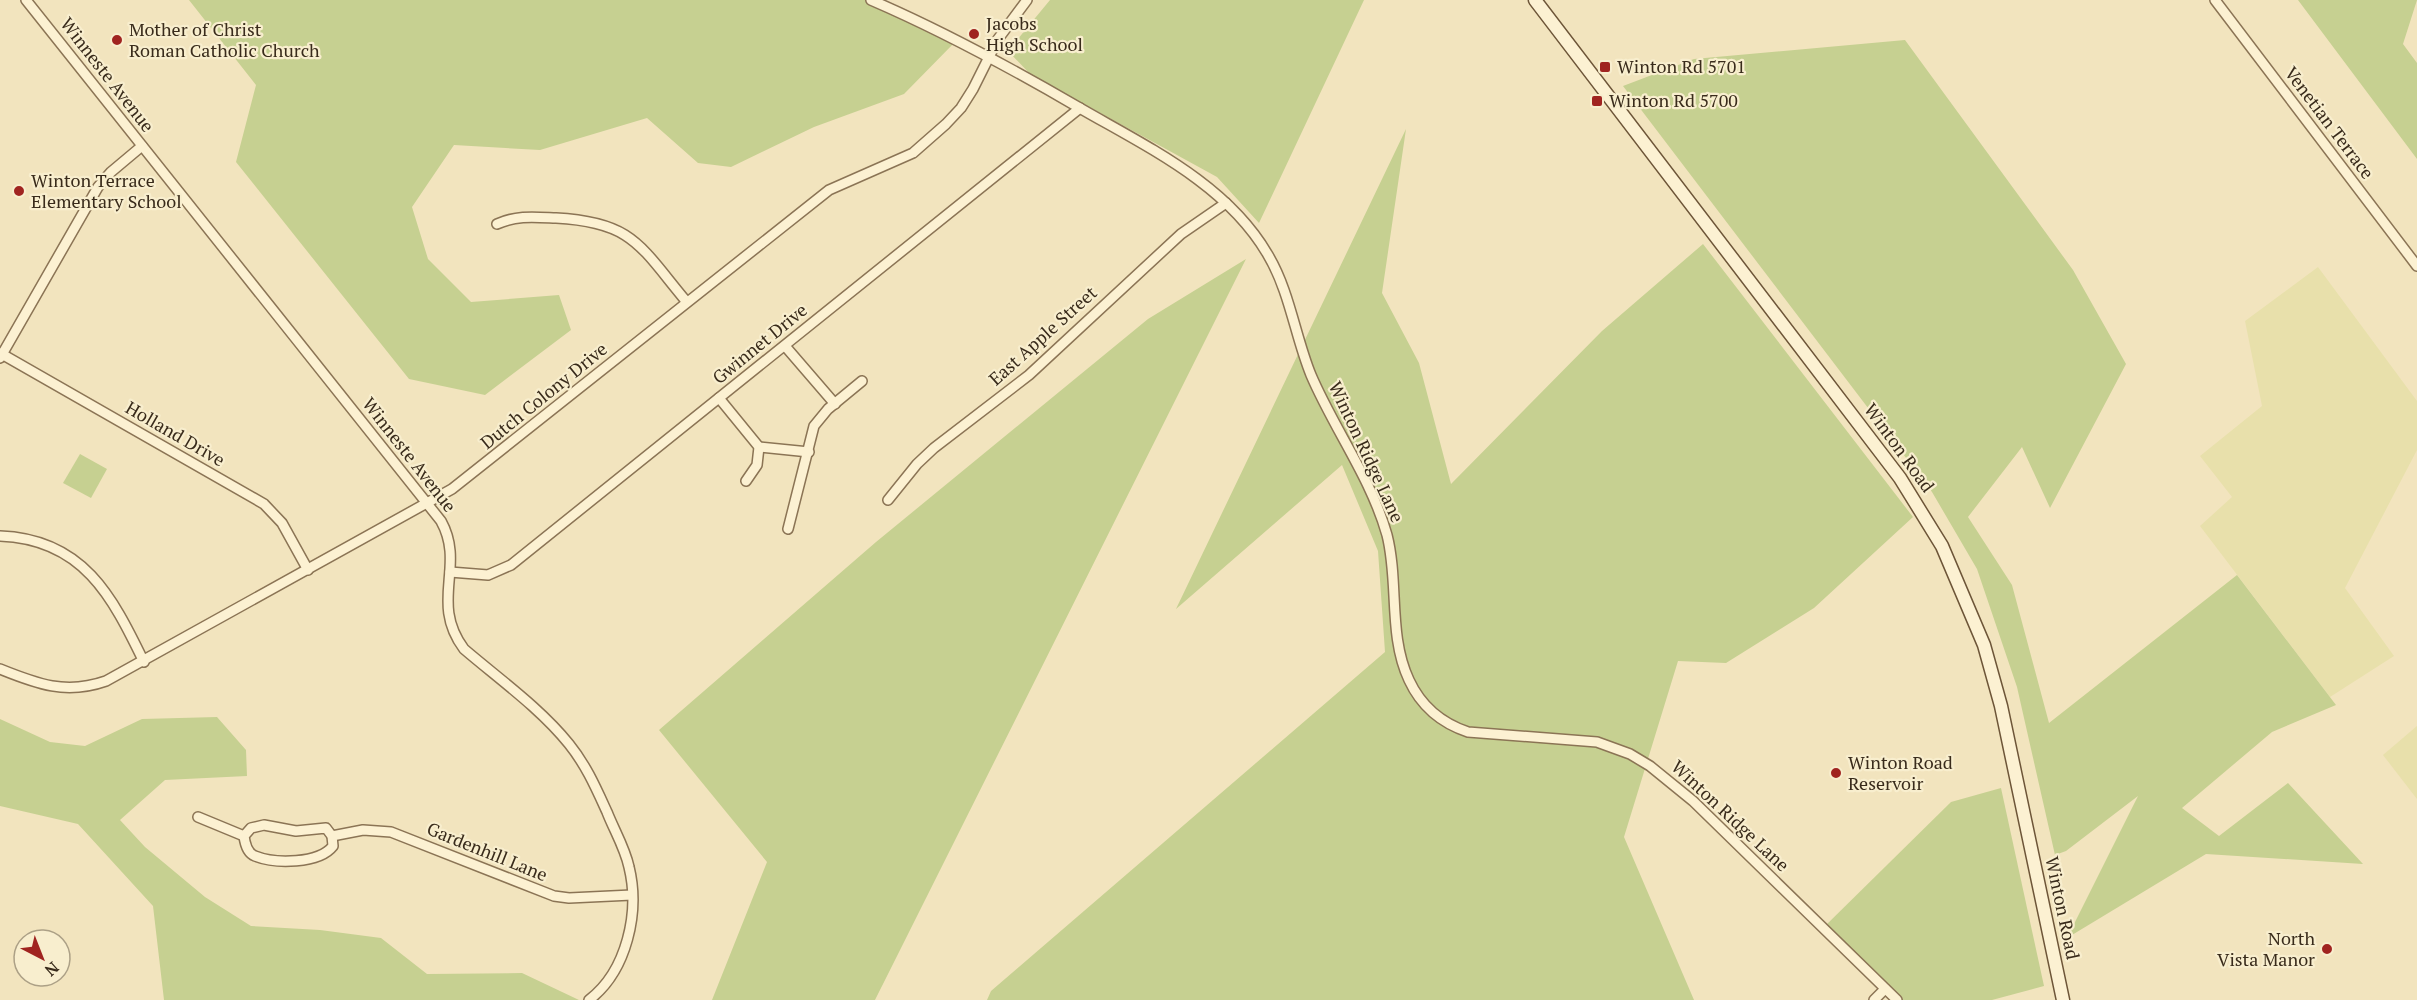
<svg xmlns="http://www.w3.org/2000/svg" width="2417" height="1000" font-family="'PT Serif',serif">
<rect width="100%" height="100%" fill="#f2e4be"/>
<!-- farmland -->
<g fill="#e8e0ab">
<path d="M 2318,267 L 2417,401 L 2417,450 L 2345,588 L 2394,656 L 2330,697 L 2200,526 L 2232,497 L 2200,456 L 2262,406 L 2245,321 Z"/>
<path d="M 2417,726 L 2417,799 L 2383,755 Z"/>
</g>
<!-- green -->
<g fill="#c6d091">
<path d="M 189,0 L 871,0 L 957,40 L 904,94 L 814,127 L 731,167 L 698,163 L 647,118 L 540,150 L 454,145 L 412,207 L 428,259 L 471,302 L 559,295 L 571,330 L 485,395 L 409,379 L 236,162 L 256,85 Z"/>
<path d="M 1050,0 L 1364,0 L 1259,223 L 1217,177 L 1031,75 L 1008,51 Z"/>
<path d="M 2298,0 L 2417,0 L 2403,44 L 2417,63 L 2417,159 Z"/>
<path d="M 1905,40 L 2073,270 L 2126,364 L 2050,508 L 2022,447 L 1968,517 L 2012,585 L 2049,723 L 2237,575 L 2336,705 L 2272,732 L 2182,808 L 2219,836 L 2288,783 L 2363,864 L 2206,854 L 2067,938 L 2138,796 L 2066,851 L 2055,855 L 2017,687 L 1977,569 L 1932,492 L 1623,86 L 1694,59 Z"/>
<path d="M 1406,129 L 1382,293 L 1419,363 L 1451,484 L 1602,331 L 1703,244 L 1913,517 L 1814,608 L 1726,663 L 1678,661 L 1624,837 L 1694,1000 L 987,1000 L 991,991 L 1385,652 L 1378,551 L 1342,465 L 1176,609 Z"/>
<path d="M 1246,259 L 875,1000 L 712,1000 L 767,862 L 659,730 L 876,542 L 1148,319 Z"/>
<path d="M 80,454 L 107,469 L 91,498 L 63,483 Z"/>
<path d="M 217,717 L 246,750 L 247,776 L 165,780 L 120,820 L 145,847 L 205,897 L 251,926 L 320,930 L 381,938 L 427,974 L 522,973 L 579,1000 L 164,1000 L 153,906 L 78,824 L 0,806 L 0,719 L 50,742 L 85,746 L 142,719 Z"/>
<path d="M 2001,788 L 2044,986 L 1992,1000 L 1897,1000 L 1823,928 L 1951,802 Z"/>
</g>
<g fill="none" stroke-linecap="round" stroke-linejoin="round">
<defs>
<g id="street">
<path d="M 26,0 L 441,521 C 466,566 429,602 464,649 C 499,679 540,708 569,744 C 586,765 596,788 607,812 C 614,830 625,848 629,867 C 640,912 627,971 589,1000"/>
<path d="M 871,0 C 943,31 1011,68 1078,107 C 1147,147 1227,184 1268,255 C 1290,292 1295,336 1311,375 C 1334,429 1371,478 1387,535 C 1399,582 1388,636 1409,680 C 1421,706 1441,723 1468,732 L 1597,742 L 1630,754 L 1650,766 L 1693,801 L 1897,1000"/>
<path d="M 2215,0 L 2417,266"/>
<path d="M 497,224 C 517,215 534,217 556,218 C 633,222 640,246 686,301"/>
<path d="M 785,346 L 835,404"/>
<path d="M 0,353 L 264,504 L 282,523 L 308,570"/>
<path d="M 0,358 L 98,187 L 111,172 L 142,146"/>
<path d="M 719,398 L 759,447 L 757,465 L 746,481"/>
<path d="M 759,447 L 809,452"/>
<path d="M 888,500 L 917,464 L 934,448 L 1029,375 L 1181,234 L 1226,203"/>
<path d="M 788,529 L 814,426 L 828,409 L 862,381"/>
<path d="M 0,536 C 83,539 112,596 144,662"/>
<path d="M 450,572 L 488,575 L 511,565 L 1080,108"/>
<path d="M 0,669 C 37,684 66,695 106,681 L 452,489 L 829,190 L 913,153 L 946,124 L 961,108 L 973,89 L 998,39 L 1027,0"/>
<path d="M 198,817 L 244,836"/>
<path d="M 264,825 L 296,831 L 326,828 L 332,836 L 333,846 C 319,864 275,864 255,856 C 247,853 245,844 244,836 L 251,828 Z"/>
<path d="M 332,836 L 363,830 L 391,832 L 554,896 L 569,898 L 632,895"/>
<path d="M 1874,1000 L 1885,989"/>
</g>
<path id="secondary" d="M 1535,0 L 1900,478 L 1942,546 L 1984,645 L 2001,706 L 2063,1000"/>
</defs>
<!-- street casing -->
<use href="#street" stroke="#8b7455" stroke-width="12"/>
<!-- secondary casing -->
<use href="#secondary" stroke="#6d5538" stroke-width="15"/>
<!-- street -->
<use href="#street" stroke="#fcf1d2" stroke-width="9"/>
<!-- secondary -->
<use href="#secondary" stroke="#fcf1d2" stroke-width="12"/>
</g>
<!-- markers -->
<g fill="#a02420" stroke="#f8eece" stroke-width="2">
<circle cx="974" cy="34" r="6"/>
<circle cx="117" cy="40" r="6"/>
<rect x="1599" y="61" width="12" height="12" rx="3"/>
<rect x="1591" y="95" width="12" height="12" rx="3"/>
<circle cx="19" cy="191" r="6"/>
<circle cx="1836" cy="773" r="6"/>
<circle cx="2327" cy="949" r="6"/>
</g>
<g text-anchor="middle" stroke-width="4.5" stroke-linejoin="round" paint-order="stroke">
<!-- poi labels -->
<g font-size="18" fill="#392b1b" stroke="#f8eece" text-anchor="start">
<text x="986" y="30">Jacobs<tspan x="986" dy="21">High School</tspan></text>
<text x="129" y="36">Mother of Christ<tspan x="129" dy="21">Roman Catholic Church</tspan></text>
<text x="1617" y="73">Winton Rd 5701</text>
<text x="1609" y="107">Winton Rd 5700</text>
<text x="31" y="187">Winton Terrace<tspan x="31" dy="21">Elementary School</tspan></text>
<text x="1848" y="769">Winton Road<tspan x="1848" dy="21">Reservoir</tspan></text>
<text x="2315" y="945" text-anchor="end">North<tspan x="2315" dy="21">Vista Manor</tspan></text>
</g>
<!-- street labels -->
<g font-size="18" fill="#392b1b" stroke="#f8eece">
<text transform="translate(107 75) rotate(52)" y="6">Winneste Avenue</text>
<text transform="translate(2329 123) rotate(53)" y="6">Venetian Terrace</text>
<text transform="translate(1043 336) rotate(-42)" y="6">East Apple Street</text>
<text transform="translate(760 344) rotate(-39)" y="6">Gwinnet Drive</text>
<text transform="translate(544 396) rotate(-39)" y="6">Dutch Colony Drive</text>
<text transform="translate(175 434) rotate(30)" y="6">Holland Drive</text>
<text transform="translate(1899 448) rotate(54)" y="6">Winton Road</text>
<text transform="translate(1366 452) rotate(65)" y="6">Winton Ridge Lane</text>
<text transform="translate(409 455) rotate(52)" y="6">Winneste Avenue</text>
<text transform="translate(1730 816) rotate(43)" y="6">Winton Ridge Lane</text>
<text transform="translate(487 852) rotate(22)" y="6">Gardenhill Lane</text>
<text transform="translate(2062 908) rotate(78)" y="6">Winton Road</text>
</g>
</g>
<!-- north arrow -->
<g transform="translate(42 958) rotate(138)"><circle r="28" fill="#f8eece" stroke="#aca086" stroke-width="1.5"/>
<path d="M0-4.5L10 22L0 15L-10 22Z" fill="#a02420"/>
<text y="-9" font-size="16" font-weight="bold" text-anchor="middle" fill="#392b1b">N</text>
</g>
</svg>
